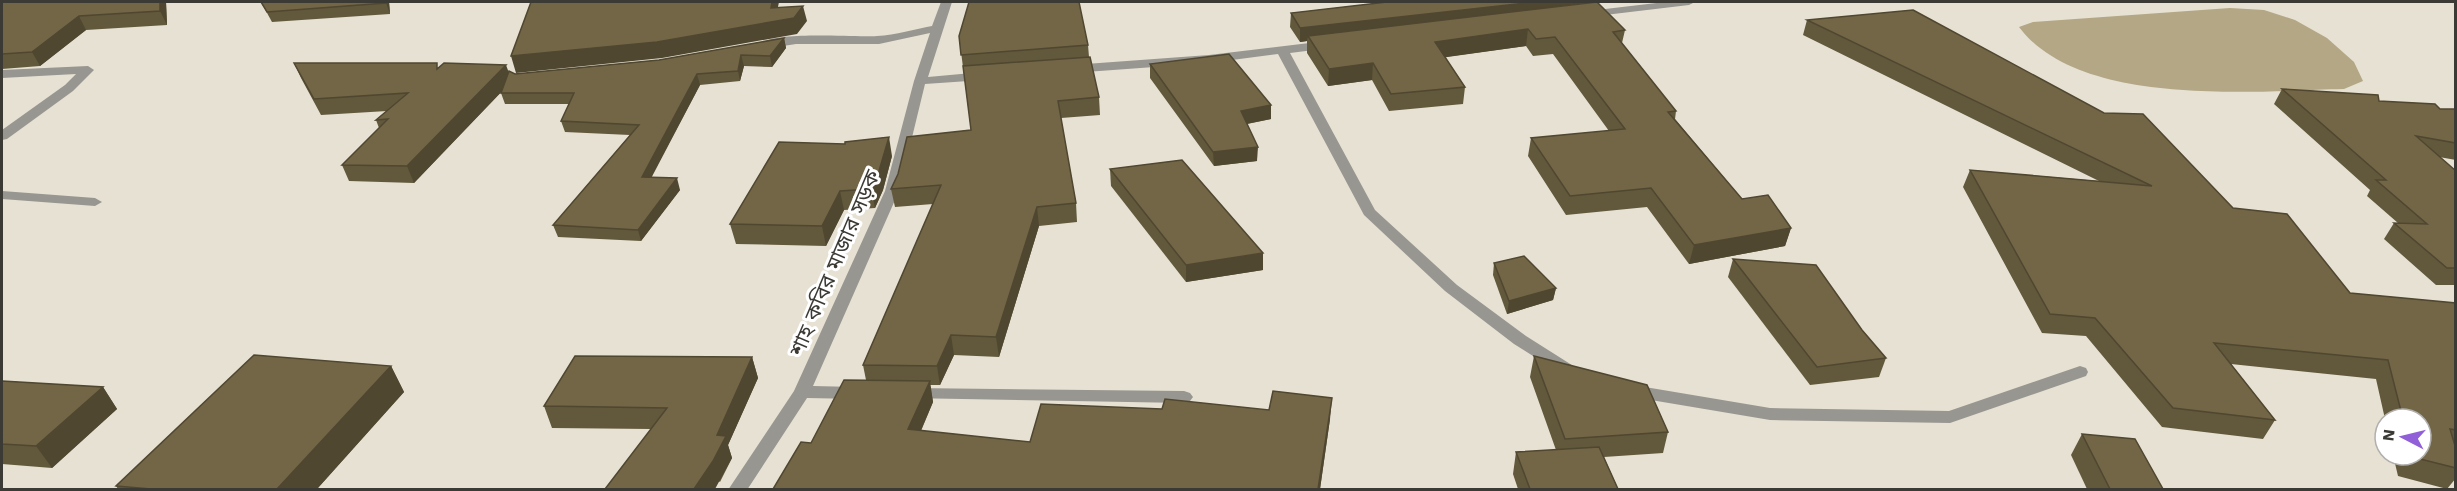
<svg xmlns="http://www.w3.org/2000/svg" width="2457" height="491" font-family="'Work Sans','Noto Sans Bengali',sans-serif">
<rect width="100%" height="100%" fill="#e6e1d3"/>
<!-- water -->
<path fill="#b3a785" d="M 2230,8 L 2264,10 L 2295,20 L 2327,38 L 2354,62 L 2363,81 L 2344,89 C 2253,91 2080,108 2019,27 L 2033,22 Z"/>
<g fill="none" stroke-linecap="round" stroke-linejoin="round">
<!-- minor -->
<g fill="#989690" fill-rule="evenodd">
<path d="M 941,2 L 952,2 L 928,77 L 983,72 L 989,76 L 983,80 L 925,84 L 899,191 L 813,386 L 856,387 L 862,389 L 865,393 L 862,397 L 856,399 L 807,398 L 747,490 L 728,490 L 794,391 L 885,191 L 914,81 L 930,33 L 879,44 L 796,44 L 764,49 L 758,45 C 775,30 853,38 877,36 C 896,35 915,29 932,26 Z"/>
<path d="M 1665,2 L 1695,2 L 1689,5 L 1588,17 L 1582,14 L 1588,11 Z"/>
<path d="M 1326,41 L 1332,45 L 1330,48 L 1290,53 L 1375,210 L 1457,285 L 1526,336 L 1575,367 L 1577,371 L 1575,375 L 1563,375 L 1514,344 L 1445,291 L 1364,215 L 1278,54 L 1209,63 L 1072,73 L 1066,69 L 1072,65 L 1209,55 Z"/>
<path d="M 88,66 L 94,70 L 73,91 L 7,139 L 2,140 L 2,130 L 65,85 L 76,74 L 2,78 L 2,70 Z"/>
<path d="M 2,191 L 95,198 L 102,202 L 95,206 L 2,199 Z"/>
<path d="M 2080,366 L 2086,368 L 2088,372 L 2086,376 L 1950,423 L 1770,420 L 1633,397 L 1627,395 L 1624,391 L 1627,387 L 1633,385 L 1770,408 L 1949,411 Z"/>
<path d="M 913,388 L 1184,391 L 1190,393 L 1193,397 L 1190,401 L 1184,403 L 907,398 L 904,394 L 907,390 Z"/>
</g>
</g>
<!-- wall -->
<g fill="#62583c">
<path d="M 2,2 L 166,2 L 167,25 L 86,30 L 40,66 L 2,69 Z"/>
<path d="M 261,2 L 389,2 L 390,14 L 272,22 Z"/>
<path d="M 1378,2 L 1587,2 L 1586,4 L 1625,30 L 1622,43 L 1676,111 L 1675,119 L 1742,199 L 1791,228 L 1785,246 L 1689,264 L 1647,207 L 1566,215 L 1528,156 L 1531,138 L 1609,131 L 1553,54 L 1533,56 L 1526,46 L 1445,57 L 1465,87 L 1463,104 L 1389,111 L 1372,80 L 1328,86 L 1307,53 L 1307,41 L 1300,42 L 1290,27 L 1291,13 L 1379,3 Z"/>
<path d="M 1807,20 L 2233,208 L 2350,293 L 2456,303 L 2456,478 L 2447,489 L 2398,476 L 2393,455 L 2421,455 L 2421,419 L 2385,419 L 2376,379 L 2231,364 L 2275,420 L 2263,439 L 2162,427 L 2086,336 L 2042,333 L 1963,187 L 1970,170 L 2099,181 L 1803,35 Z"/>
<path d="M 959,36 L 1088,45 L 1089,57 L 1099,97 L 1100,115 L 1061,118 L 1076,203 L 1077,222 L 1039,226 L 999,357 L 954,355 L 940,385 L 930,385 L 933,402 L 921,431 L 1030,442 L 1330,419 L 1320,489 L 773,489 L 811,443 L 866,380 L 863,365 L 933,204 L 895,207 L 891,189 L 971,130 Z"/>
<path d="M 784,38 L 786,48 L 772,67 L 744,66 L 740,81 L 700,85 L 651,177 L 680,190 L 641,241 L 558,237 L 553,225 L 630,135 L 565,132 L 561,121 L 569,104 L 505,104 L 501,93 L 502,91 L 414,183 L 349,181 L 342,165 L 379,128 L 376,120 L 387,111 L 321,115 L 301,78 L 294,63 L 438,68 L 509,72 L 515,74 L 659,60 Z"/>
<path d="M 1150,64 L 1271,105 L 1271,119 L 1247,124 L 1257,161 L 1214,166 L 1150,78 Z"/>
<path d="M 2282,89 L 2440,109 L 2456,109 L 2456,160 L 2439,157 L 2456,171 L 2456,285 L 2436,285 L 2384,239 L 2394,223 L 2398,223 L 2367,196 L 2370,190 L 2274,104 Z"/>
<path d="M 892,156 L 883,190 L 875,208 L 844,210 L 826,246 L 736,244 L 730,224 Z"/>
<path d="M 1110,169 L 1263,270 L 1186,282 L 1111,186 Z"/>
<path d="M 1733,259 L 1862,330 L 1886,358 L 1879,377 L 1810,385 L 1728,277 Z"/>
<path d="M 1494,263 L 1556,288 L 1553,300 L 1507,314 L 1493,275 Z"/>
<path d="M 1534,356 L 1668,432 L 1663,453 L 1604,457 L 1618,489 L 1518,489 L 1513,474 L 1516,452 L 1556,450 L 1530,377 Z"/>
<path d="M 752,357 L 758,378 L 728,445 L 732,458 L 720,482 L 651,429 L 552,428 L 544,406 Z"/>
<path d="M 391,366 L 404,392 L 317,489 L 118,489 L 116,486 Z"/>
<path d="M 2,381 L 103,387 L 117,409 L 52,468 L 2,464 Z"/>
<path d="M 2082,434 L 2163,489 L 2087,489 L 2071,455 Z"/>
</g>
<!-- shaded-wall -->
<g fill="#504731">
<path d="M 160,2 L 166,2 L 167,25 L 160,11 Z"/>
<path d="M 386,2 L 389,2 L 390,14 L 386,3 Z"/>
<path d="M 772,2 L 779,2 L 775,21 L 803,6 L 807,21 L 797,34 L 662,58 L 516,73 L 511,56 L 771,8 Z"/>
<path d="M 1535,2 L 1587,2 L 1586,9 L 1308,36 L 1307,41 L 1300,42 L 1300,28 Z"/>
<path d="M 79,16 L 86,30 L 40,66 L 32,52 Z"/>
<path d="M 1528,29 L 1526,46 L 1433,59 L 1435,42 Z"/>
<path d="M 784,38 L 786,48 L 772,67 L 770,56 Z"/>
<path d="M 741,55 L 744,66 L 740,81 L 738,71 Z"/>
<path d="M 1373,63 L 1372,80 L 1328,86 L 1329,69 Z"/>
<path d="M 506,65 L 512,81 L 414,183 L 407,166 Z"/>
<path d="M 697,74 L 700,85 L 646,188 L 642,177 Z"/>
<path d="M 1271,105 L 1271,119 L 1241,125 L 1241,111 Z"/>
<path d="M 889,137 L 892,156 L 883,190 L 875,208 L 871,189 Z"/>
<path d="M 1258,147 L 1257,161 L 1214,166 L 1213,152 Z"/>
<path d="M 677,178 L 680,190 L 641,241 L 638,230 Z"/>
<path d="M 840,191 L 844,210 L 826,246 L 822,226 Z"/>
<path d="M 1037,207 L 1039,226 L 999,357 L 996,337 Z"/>
<path d="M 1791,228 L 1785,246 L 1689,264 L 1694,245 Z"/>
<path d="M 1263,253 L 1263,270 L 1186,282 L 1186,265 Z"/>
<path d="M 1556,288 L 1553,300 L 1507,314 L 1509,301 Z"/>
<path d="M 951,335 L 954,355 L 940,385 L 937,366 Z"/>
<path d="M 752,357 L 758,378 L 728,445 L 732,458 L 715,489 L 694,489 L 717,435 Z"/>
<path d="M 391,366 L 404,392 L 317,489 L 277,489 Z"/>
<path d="M 930,381 L 933,402 L 912,451 L 908,429 Z"/>
<path d="M 103,387 L 117,409 L 52,468 L 36,446 Z"/>
<path d="M 1332,398 L 1330,419 L 1320,489 L 1318,489 Z"/>
</g>
<!-- building -->
<g fill="#726646" stroke="#504731" stroke-width="1.5">
<path d="M 2,2 L 160,2 L 160,11 L 79,16 L 32,52 L 2,54 Z"/>
<path d="M 261,2 L 386,2 L 386,3 L 267,12 Z"/>
<path d="M 531,2 L 772,2 L 771,8 L 803,6 L 794,18 L 657,42 L 511,56 Z"/>
<path d="M 969,2 L 1079,2 L 1088,45 L 961,55 L 959,36 Z"/>
<path d="M 1387,2 L 1535,2 L 1300,28 L 1291,13 Z"/>
<path d="M 1597,2 L 1625,30 L 1613,32 L 1676,111 L 1668,112 L 1742,199 L 1768,195 L 1791,228 L 1694,245 L 1651,188 L 1570,196 L 1531,138 L 1625,129 L 1555,37 L 1536,39 L 1528,29 L 1435,42 L 1465,87 L 1391,94 L 1373,63 L 1329,69 L 1308,36 Z"/>
<path d="M 1913,10 L 2104,113 L 2143,114 L 2233,208 L 2287,214 L 2350,293 L 2456,303 L 2456,430 L 2450,429 L 2456,449 L 2456,468 L 2412,457 L 2412,455 L 2421,455 L 2421,419 L 2403,419 L 2388,360 L 2214,343 L 2275,420 L 2173,408 L 2095,318 L 2050,314 L 1970,170 L 2152,186 L 1807,20 Z"/>
<path d="M 784,38 L 770,56 L 741,55 L 738,71 L 697,74 L 642,177 L 677,178 L 638,230 L 553,225 L 639,125 L 561,121 L 574,93 L 501,93 L 509,71 L 515,74 L 659,60 Z"/>
<path d="M 1229,54 L 1271,105 L 1241,111 L 1258,147 L 1213,152 L 1150,64 Z"/>
<path d="M 1090,57 L 1099,97 L 1058,101 L 1076,203 L 1037,207 L 996,337 L 951,335 L 937,366 L 863,365 L 941,185 L 891,189 L 898,174 L 907,137 L 971,130 L 963,66 Z"/>
<path d="M 294,63 L 437,63 L 437,69 L 444,63 L 506,65 L 407,166 L 342,165 L 388,119 L 376,120 L 408,93 L 314,99 Z"/>
<path d="M 2282,89 L 2378,95 L 2379,101 L 2435,104 L 2440,109 L 2456,109 L 2456,143 L 2416,136 L 2456,171 L 2456,268 L 2447,268 L 2394,223 L 2427,224 L 2376,180 L 2386,180 Z"/>
<path d="M 889,137 L 879,171 L 871,189 L 840,191 L 822,226 L 730,224 L 779,142 L 845,144 L 845,142 Z"/>
<path d="M 1182,160 L 1263,253 L 1186,265 L 1110,169 Z"/>
<path d="M 1524,256 L 1556,288 L 1509,301 L 1494,263 Z"/>
<path d="M 1733,259 L 1816,265 L 1862,330 L 1886,358 L 1817,367 Z"/>
<path d="M 254,355 L 391,366 L 277,489 L 151,489 L 116,486 Z"/>
<path d="M 575,356 L 752,357 L 717,435 L 726,436 L 713,461 L 694,489 L 605,489 L 667,408 L 544,406 Z"/>
<path d="M 1534,356 L 1647,385 L 1668,432 L 1565,439 Z"/>
<path d="M 844,380 L 930,381 L 908,429 L 1030,442 L 1041,404 L 1162,409 L 1165,399 L 1269,410 L 1273,391 L 1332,398 L 1318,489 L 773,489 L 801,442 L 811,443 Z"/>
<path d="M 2,381 L 103,387 L 36,446 L 2,444 Z"/>
<path d="M 2082,434 L 2135,439 L 2163,489 L 2110,489 Z"/>
<path d="M 1599,447 L 1618,489 L 1530,489 L 1516,452 Z"/>
</g>
<g text-anchor="middle" stroke-width="6" stroke-linejoin="round" paint-order="stroke">
<!-- street labels -->
<g font-size="21" fill="#3c3a35" stroke="#fff">
<text transform="translate(835 263) rotate(-67)" y="7">শাহ কবির মাজার সড়ক</text>
</g>
</g>
<!-- border -->
<rect width="2457" height="491" fill="none" stroke="#3c3a35" stroke-width="6"/>
<!-- north arrow -->
<g transform="translate(2403 437) rotate(277)"><circle r="28" fill="#ffffff" stroke="#b1b0ae" stroke-width="1.5"/>
<path d="M0-4.5L10 22L0 15L-10 22Z" fill="#915fd8"/>
<text y="-9" font-size="16" font-weight="bold" text-anchor="middle" fill="#3c3a35">N</text>
</g>
</svg>
